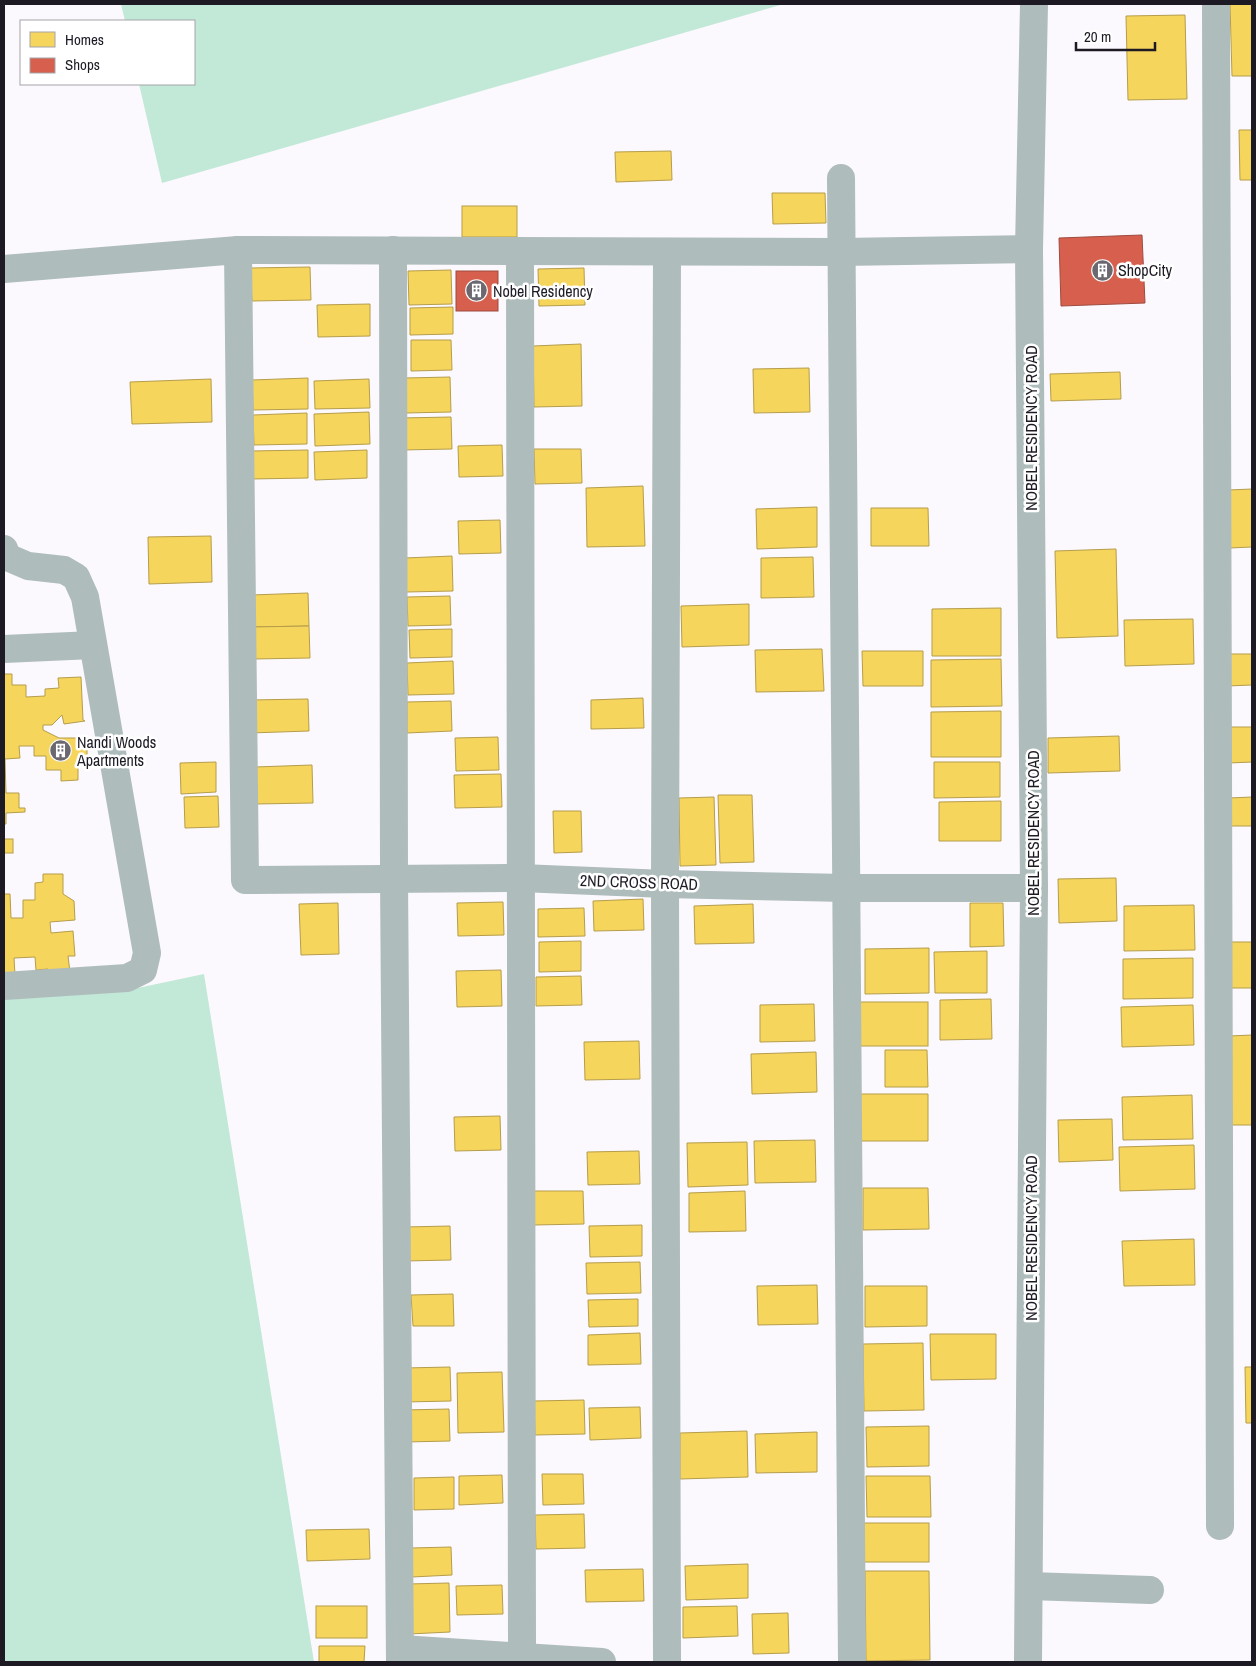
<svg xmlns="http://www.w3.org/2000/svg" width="1256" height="1666" font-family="'Archivo Narrow',sans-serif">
<rect width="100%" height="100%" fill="#fbf9fd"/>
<!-- green -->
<g fill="#c2e8d8">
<path d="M 121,4 L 784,4 L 162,183 L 139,84 L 194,84 L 194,21 L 125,21 Z"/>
<path d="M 204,974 L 314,1662 L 4,1662 L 4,999 L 133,989 Z"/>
</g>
<!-- homes -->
<g fill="#f6d55c" stroke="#b59d4b">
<path d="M 1230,4 L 1252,4 L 1252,76 L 1232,76 Z"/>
<path d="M 1185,15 L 1187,99 L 1128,100 L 1126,16 Z"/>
<path d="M 1239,130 L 1252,130 L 1252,180 L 1240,180 Z"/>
<path d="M 671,151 L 672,180 L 616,182 L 615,152 Z"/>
<path d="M 772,193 L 825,193 L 826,223 L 773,224 Z"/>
<rect x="462" y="206" width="55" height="31"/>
<path d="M 310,267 L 311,300 L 252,301 L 250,268 Z"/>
<path d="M 584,268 L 585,305 L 539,306 L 538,269 Z"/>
<path d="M 451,270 L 452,304 L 409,305 L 408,271 Z"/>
<path d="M 370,304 L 370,336 L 318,337 L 317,305 Z"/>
<path d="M 453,307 L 453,334 L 410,335 L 410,308 Z"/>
<path d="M 411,340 L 451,340 L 452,370 L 411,371 Z"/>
<path d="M 581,344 L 582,406 L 534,407 L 533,346 Z"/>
<path d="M 809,368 L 810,412 L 754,413 L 753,369 Z"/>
<path d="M 1120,372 L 1121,399 L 1051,401 L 1050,374 Z"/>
<path d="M 450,377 L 451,412 L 406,413 L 405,378 Z"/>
<path d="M 308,378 L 308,409 L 253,410 L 252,380 Z"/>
<path d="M 211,379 L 212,422 L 132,424 L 130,382 Z"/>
<path d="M 369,379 L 370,408 L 315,409 L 314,381 Z"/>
<path d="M 369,412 L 370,444 L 315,446 L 314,414 Z"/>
<path d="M 307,413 L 307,444 L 254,445 L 253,415 Z"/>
<path d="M 451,417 L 452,449 L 401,450 L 400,418 Z"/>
<path d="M 502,445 L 503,476 L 459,477 L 458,446 Z"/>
<path d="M 534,449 L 581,449 L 582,483 L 535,484 Z"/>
<path d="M 308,450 L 308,478 L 252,479 L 251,451 Z"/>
<path d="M 367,450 L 367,478 L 315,480 L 314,452 Z"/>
<path d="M 643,486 L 645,546 L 587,547 L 586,488 Z"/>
<path d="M 1252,489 L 1252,547 L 1229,548 L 1228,490 Z"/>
<path d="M 817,507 L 817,547 L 757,549 L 756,509 Z"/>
<path d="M 871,508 L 928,508 L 929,546 L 871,546 Z"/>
<path d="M 500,520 L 501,553 L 459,554 L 458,521 Z"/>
<path d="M 211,536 L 212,582 L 149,584 L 148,537 Z"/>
<path d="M 1116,549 L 1118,636 L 1057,638 L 1055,551 Z"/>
<path d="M 452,556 L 453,591 L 406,592 L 405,558 Z"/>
<path d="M 813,557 L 814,597 L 761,598 L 761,558 Z"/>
<path d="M 308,593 L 309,626 L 251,627 L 251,595 Z"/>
<path d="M 450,596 L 451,625 L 408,626 L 407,597 Z"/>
<path d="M 749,604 L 749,645 L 682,647 L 681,606 Z"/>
<path d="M 1001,608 L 1001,656 L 932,656 L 932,609 Z"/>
<path d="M 1193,619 L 1194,664 L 1125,666 L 1124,620 Z"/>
<path d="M 309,626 L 310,658 L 253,659 L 251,627 Z"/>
<path d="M 452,629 L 452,657 L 410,658 L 409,630 Z"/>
<path d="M 822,649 L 824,691 L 756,692 L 755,650 Z"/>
<path d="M 862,651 L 923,651 L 923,686 L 863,686 Z"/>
<path d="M 1227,654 L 1252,654 L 1252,685 L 1227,686 Z"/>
<path d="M 1001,659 L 1002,706 L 931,707 L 931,660 Z"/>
<path d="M 453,661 L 454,694 L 408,695 L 407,663 Z"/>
<path d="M 4,674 L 12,674 L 12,685 L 26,685 L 26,697 L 45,696 L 45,689 L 59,688 L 58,678 L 81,677 L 83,720 L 85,721 L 64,724 L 62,715 L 52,725 L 43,725 L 43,730 L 59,738 L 87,738 L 87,757 L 78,761 L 78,780 L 61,781 L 61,770 L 46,770 L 46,756 L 34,756 L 34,746 L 19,746 L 20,758 L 5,759 L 6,793 L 19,793 L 19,808 L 25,808 L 25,812 L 6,813 L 6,824 L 4,824 Z"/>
<path d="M 643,698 L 644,728 L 591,729 L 591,700 Z"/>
<path d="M 308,699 L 309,731 L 250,733 L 250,700 Z"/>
<path d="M 451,701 L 452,731 L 407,733 L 407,702 Z"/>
<path d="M 1001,711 L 1001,757 L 931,757 L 931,712 Z"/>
<path d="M 1228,727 L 1252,727 L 1252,762 L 1229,763 Z"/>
<path d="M 1119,736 L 1120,771 L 1048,773 L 1048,738 Z"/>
<path d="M 498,737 L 499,770 L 456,771 L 455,738 Z"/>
<path d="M 216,762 L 216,792 L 181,794 L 180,763 Z"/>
<path d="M 934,762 L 1000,762 L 1000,797 L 934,798 Z"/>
<path d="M 312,765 L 313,803 L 256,804 L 255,767 Z"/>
<path d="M 501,774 L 502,807 L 455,808 L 454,775 Z"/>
<path d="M 718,795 L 752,795 L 754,862 L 720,863 Z"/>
<path d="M 218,796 L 219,827 L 185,828 L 184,797 Z"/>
<path d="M 714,797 L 716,865 L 680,866 L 679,798 Z"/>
<path d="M 1252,797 L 1252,826 L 1229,826 L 1229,798 Z"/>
<path d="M 1001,801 L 1001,841 L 939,841 L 939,802 Z"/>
<path d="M 553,811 L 581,811 L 582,852 L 554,853 Z"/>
<rect x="4" y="839" width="9" height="14"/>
<path d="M 43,874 L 63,874 L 63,894 L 74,901 L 75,920 L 50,922 L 51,933 L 73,931 L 75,956 L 68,956 L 71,980 L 48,979 L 48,969 L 36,970 L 35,957 L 14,958 L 15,975 L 4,975 L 4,894 L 10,894 L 11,918 L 23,918 L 23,900 L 35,900 L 35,883 L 43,882 Z"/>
<path d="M 1116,878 L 1117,921 L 1059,923 L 1058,879 Z"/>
<path d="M 643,899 L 644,930 L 594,931 L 593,901 Z"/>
<path d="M 503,902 L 504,935 L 458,936 L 457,903 Z"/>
<path d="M 338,903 L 339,954 L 301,955 L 299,904 Z"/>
<path d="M 970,903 L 1003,903 L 1004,946 L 970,947 Z"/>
<path d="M 753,904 L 754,943 L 695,944 L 694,906 Z"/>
<path d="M 1194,905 L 1195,950 L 1124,951 L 1124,906 Z"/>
<path d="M 584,908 L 585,936 L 538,937 L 538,909 Z"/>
<path d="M 581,941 L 581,971 L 539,972 L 539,942 Z"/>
<path d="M 1226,942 L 1252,942 L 1252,988 L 1228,988 Z"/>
<path d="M 929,948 L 929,993 L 865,994 L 865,949 Z"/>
<path d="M 987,951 L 987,993 L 935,993 L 934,952 Z"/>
<path d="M 1193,958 L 1193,998 L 1123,999 L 1123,959 Z"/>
<path d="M 501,970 L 502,1006 L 457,1007 L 456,971 Z"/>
<path d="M 581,976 L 582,1005 L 536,1006 L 536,977 Z"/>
<path d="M 991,999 L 992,1039 L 940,1040 L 940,1000 Z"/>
<rect x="857" y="1002" width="71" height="44"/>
<path d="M 814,1004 L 815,1041 L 760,1042 L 760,1005 Z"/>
<path d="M 1193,1005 L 1194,1045 L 1122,1047 L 1121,1007 Z"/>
<path d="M 1252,1035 L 1252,1125 L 1232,1125 L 1229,1036 Z"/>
<path d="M 639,1041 L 640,1079 L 585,1080 L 584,1042 Z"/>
<path d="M 885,1050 L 927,1050 L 928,1087 L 885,1087 Z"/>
<path d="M 816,1052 L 817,1092 L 752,1094 L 751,1054 Z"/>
<path d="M 858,1094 L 928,1094 L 928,1141 L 859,1141 Z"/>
<path d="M 1192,1095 L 1193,1139 L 1123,1140 L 1122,1097 Z"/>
<path d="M 500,1116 L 501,1150 L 455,1151 L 454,1117 Z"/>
<path d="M 1112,1119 L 1113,1160 L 1059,1162 L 1058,1120 Z"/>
<path d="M 815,1140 L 816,1182 L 755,1183 L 754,1141 Z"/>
<path d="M 747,1142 L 748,1185 L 688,1187 L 687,1143 Z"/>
<path d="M 1194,1145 L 1195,1189 L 1120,1191 L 1119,1147 Z"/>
<path d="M 639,1151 L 640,1184 L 588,1185 L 587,1152 Z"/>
<path d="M 863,1188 L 928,1188 L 929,1229 L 863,1230 Z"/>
<path d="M 533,1191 L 583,1191 L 584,1224 L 534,1225 Z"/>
<path d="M 745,1191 L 746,1231 L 689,1232 L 689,1193 Z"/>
<path d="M 642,1225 L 642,1256 L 590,1257 L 589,1226 Z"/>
<path d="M 450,1226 L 451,1260 L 405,1261 L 404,1227 Z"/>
<path d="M 1194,1239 L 1195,1285 L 1124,1286 L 1122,1241 Z"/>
<path d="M 640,1262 L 641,1293 L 587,1294 L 586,1263 Z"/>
<path d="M 817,1285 L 818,1324 L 758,1325 L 757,1286 Z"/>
<path d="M 865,1286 L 927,1286 L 927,1326 L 865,1327 Z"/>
<path d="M 453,1294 L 454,1326 L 413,1326 L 411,1295 Z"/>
<path d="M 638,1299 L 638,1326 L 589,1327 L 588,1300 Z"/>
<path d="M 640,1333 L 641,1364 L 588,1365 L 588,1335 Z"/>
<path d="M 930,1334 L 996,1334 L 996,1379 L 931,1380 Z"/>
<path d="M 923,1343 L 924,1410 L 864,1411 L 863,1344 Z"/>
<path d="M 450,1367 L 451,1401 L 405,1402 L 404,1368 Z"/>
<path d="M 1245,1367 L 1252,1367 L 1252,1423 L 1246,1423 Z"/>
<path d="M 502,1372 L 504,1432 L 458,1433 L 457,1373 Z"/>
<path d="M 584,1400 L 585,1434 L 535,1435 L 534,1401 Z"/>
<path d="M 640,1407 L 641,1438 L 590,1440 L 589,1408 Z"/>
<path d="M 449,1409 L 450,1441 L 405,1442 L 404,1410 Z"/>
<path d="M 929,1426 L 929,1466 L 867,1467 L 866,1427 Z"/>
<path d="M 747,1431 L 748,1477 L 680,1479 L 680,1433 Z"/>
<path d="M 817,1432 L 817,1472 L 756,1473 L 755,1434 Z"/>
<path d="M 542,1474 L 583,1474 L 584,1504 L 543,1505 Z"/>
<path d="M 502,1475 L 503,1503 L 459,1505 L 459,1476 Z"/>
<path d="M 866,1476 L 930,1476 L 931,1517 L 867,1517 Z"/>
<path d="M 454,1477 L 454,1509 L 414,1510 L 414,1478 Z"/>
<path d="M 584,1514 L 585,1548 L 536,1549 L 535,1515 Z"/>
<rect x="861" y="1523" width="68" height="39"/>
<path d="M 369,1529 L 370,1559 L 307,1561 L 306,1530 Z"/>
<path d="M 451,1547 L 452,1575 L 412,1577 L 411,1548 Z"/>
<path d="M 748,1564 L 748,1598 L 686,1600 L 685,1566 Z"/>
<path d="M 643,1569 L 644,1601 L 586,1602 L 585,1570 Z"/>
<path d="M 865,1571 L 929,1571 L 930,1660 L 866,1661 Z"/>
<path d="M 449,1583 L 450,1632 L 409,1634 L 407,1584 Z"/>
<path d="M 502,1585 L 503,1614 L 457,1615 L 456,1586 Z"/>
<rect x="316" y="1606" width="51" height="32"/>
<path d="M 737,1606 L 738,1636 L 683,1638 L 683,1607 Z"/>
<path d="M 788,1613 L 789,1653 L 753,1654 L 752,1614 Z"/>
<path d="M 319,1646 L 365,1646 L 364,1662 L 319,1662 Z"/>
</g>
<!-- shops -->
<g fill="#d6604d" stroke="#9e4b41">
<path d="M 1142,235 L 1145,303 L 1061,306 L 1059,238 Z"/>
<rect x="456" y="271" width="42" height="40"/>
</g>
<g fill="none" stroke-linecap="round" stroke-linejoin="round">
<!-- minor -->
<g stroke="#afbcbc" stroke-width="28">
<path d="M 1216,4 L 1220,1526"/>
<path d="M 841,178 L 852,1662"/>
<path d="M 238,250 L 245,880 L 521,878 L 665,884 L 846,888 L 1034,888"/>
<path d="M 393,250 L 394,879 L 400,1662"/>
<path d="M 520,251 L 522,1657"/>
<path d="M 4,269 L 238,250 L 841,252 L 1029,249"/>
<path d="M 4,549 L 7,557 L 28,566 L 64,570 L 76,577 L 85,597 L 147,953 L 143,970 L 127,978 L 4,986"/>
<path d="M 4,649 L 93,645"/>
<path d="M 1029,1586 L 1150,1590"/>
<path d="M 401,1649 L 602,1662"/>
<path d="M 667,1662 L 665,884 L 667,252"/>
<path d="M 1028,1662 L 1034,888 L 1029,249 L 1034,4"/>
</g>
</g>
<!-- icons -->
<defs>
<symbol id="building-disc" viewBox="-11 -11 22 22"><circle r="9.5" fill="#6b6870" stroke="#fff"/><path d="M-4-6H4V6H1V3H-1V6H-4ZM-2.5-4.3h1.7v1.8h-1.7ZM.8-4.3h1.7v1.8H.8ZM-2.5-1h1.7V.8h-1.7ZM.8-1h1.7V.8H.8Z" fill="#fff"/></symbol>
</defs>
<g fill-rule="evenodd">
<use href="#building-disc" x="1090" y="258" width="25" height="25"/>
<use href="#building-disc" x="464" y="278" width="25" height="25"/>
<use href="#building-disc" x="48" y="738" width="25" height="25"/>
</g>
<g text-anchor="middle" stroke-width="5" stroke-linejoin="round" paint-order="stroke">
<!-- poi labels -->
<g font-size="16" fill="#1d1a24" stroke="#fff" text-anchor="start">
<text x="1118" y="276">ShopCity</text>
<text x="493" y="297">Nobel Residency</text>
<text x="77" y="748">Nandi Woods<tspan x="77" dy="18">Apartments</tspan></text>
</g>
<!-- street labels -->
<g font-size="16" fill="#1d1a24" stroke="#fff">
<text transform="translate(1031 428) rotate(-90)" y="6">NOBEL RESIDENCY ROAD</text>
<text transform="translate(1033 833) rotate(-90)" y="6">NOBEL RESIDENCY ROAD</text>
<text transform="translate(639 882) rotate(2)" y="6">2ND CROSS ROAD</text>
<text transform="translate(1031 1238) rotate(-90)" y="6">NOBEL RESIDENCY ROAD</text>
</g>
</g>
<!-- border -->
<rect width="1256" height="1666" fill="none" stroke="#1d1a24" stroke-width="10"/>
<!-- legend -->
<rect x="20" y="20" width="175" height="65" fill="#ffffff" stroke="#a5a3a7"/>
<rect x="30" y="32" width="25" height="15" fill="#f6d55c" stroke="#a5a3a7"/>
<text x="65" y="45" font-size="15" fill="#1d1a24">Homes</text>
<rect x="30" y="58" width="25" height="15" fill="#d6604d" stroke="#a5a3a7"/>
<text x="65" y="70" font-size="15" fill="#1d1a24">Shops</text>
<!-- scale -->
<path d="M1076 42v8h79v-8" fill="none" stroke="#1d1a24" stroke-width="2.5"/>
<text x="1084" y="42" font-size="15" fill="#1d1a24" stroke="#ffffff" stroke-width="4" paint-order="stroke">20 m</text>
</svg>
